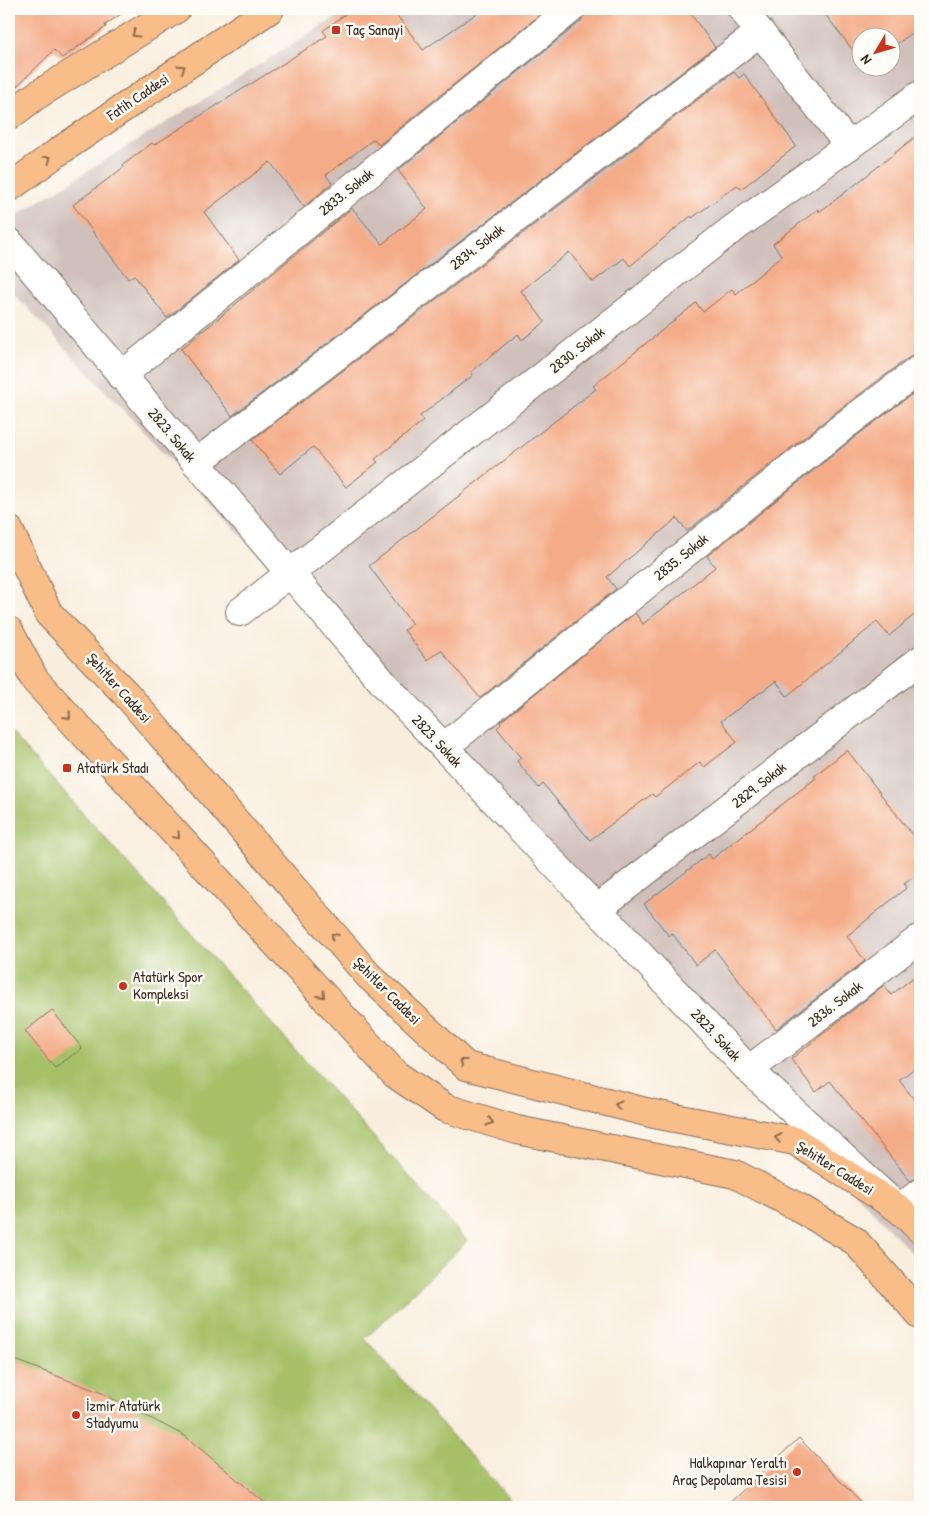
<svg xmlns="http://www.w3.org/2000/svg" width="929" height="1516" font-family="'Patrick Hand',sans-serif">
<rect width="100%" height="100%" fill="#fdfcf7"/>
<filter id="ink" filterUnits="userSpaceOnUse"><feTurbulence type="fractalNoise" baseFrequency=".02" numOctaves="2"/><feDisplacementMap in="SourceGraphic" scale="10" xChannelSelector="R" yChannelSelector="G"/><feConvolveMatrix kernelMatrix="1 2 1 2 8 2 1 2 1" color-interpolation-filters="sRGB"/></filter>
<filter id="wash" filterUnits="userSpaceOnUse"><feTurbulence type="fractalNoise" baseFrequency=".0096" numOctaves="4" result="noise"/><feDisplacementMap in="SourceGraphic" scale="20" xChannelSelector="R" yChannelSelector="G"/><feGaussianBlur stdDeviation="1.12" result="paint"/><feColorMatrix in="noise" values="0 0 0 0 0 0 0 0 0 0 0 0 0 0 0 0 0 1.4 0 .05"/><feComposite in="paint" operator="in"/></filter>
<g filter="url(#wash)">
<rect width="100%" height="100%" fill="#f9eede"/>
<!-- industrial -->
<path fill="#d0c0bc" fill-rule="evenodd" d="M 349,9 L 920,9 L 920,1262 L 9,288 L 9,220 ZM 862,38 L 892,38 L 892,68 L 862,68 Z"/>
<!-- green -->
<path fill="#a5c066" stroke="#707542" d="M 9,731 L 467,1241 L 365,1339 L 517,1507 L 9,1507 Z"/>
<g id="blocks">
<!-- building -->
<g fill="#f4ac88">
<path d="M 9,9 L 128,9 L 105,25 L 106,27 L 62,58 L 54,50 L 9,94 Z"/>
<path d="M 352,9 L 392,9 L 423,50 L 483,9 L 547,9 L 379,145 L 374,139 L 326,175 L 332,183 L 304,207 L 270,162 L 204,212 L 239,260 L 167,318 L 134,275 L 128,279 L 73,205 L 124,167 L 123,165 L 152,143 L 154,145 L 327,36 L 323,31 Z"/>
<path d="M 586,9 L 687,9 L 715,47 L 232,416 L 181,349 L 352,208 L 382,244 L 427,209 L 398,170 L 581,21 Z"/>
<path d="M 821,9 L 920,9 L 920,26 L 892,48 L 892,38 L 862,38 L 862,62 Z"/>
<path d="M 734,72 L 739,78 L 744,74 L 796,146 L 741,189 L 737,185 L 692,218 L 691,216 L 630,266 L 624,258 L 593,282 L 569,252 L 521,291 L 545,322 L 522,340 L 518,334 L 471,372 L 473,375 L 420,416 L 423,421 L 375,459 L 378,462 L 346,487 L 313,447 L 280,474 L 252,440 Z"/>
<path d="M 920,133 L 920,354 L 911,356 L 836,412 L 687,531 L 677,518 L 607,577 L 616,589 L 480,698 L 441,650 L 427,660 L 404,630 L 412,624 L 369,566 L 596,389 L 593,386 L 696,303 L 703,312 L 732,289 L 736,294 L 782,256 L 773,244 L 818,209 L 819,212 L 851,188 Z"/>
<path d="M 920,388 L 920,610 L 889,636 L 877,622 L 787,696 L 776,681 L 721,721 L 737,742 L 704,767 L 700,762 L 655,797 L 652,794 L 590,840 L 543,784 L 539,788 L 517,761 L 521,758 L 497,728 L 501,724 L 500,722 L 635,613 L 643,624 L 689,588 L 715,567 L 707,556 L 855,437 Z"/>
<path d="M 847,750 L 920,845 L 920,872 L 904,884 L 906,888 L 847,936 L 865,961 L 776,1029 L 715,950 L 696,965 L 672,933 L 669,936 L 644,904 L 709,854 L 712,859 L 816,778 L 814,776 Z"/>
<path d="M 920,972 L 920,1064 L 899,1080 L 920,1107 L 920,1178 L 910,1181 L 830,1081 L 816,1092 L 791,1059 L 884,985 L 891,995 Z"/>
<path d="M 52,1010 L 82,1048 L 55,1068 L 25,1031 Z"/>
<path d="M 9,1358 L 102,1393 L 185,1436 L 270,1507 L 9,1507 Z"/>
<path d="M 799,1438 L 865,1507 L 725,1507 Z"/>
</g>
</g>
</g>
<g filter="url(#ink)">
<use href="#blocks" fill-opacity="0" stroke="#7e6f61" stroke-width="1"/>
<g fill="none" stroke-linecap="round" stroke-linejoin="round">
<defs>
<g id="street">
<path d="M 742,9 L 849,146"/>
<path d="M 9,242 L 385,685 L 749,1070 L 899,1209 L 920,1193"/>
<path d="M 121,376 L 571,9"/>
<path d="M 196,463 L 760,32"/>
<path d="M 240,612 L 730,231 L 920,95"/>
<path d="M 444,747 L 845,425 L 920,369"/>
<path d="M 597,909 L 920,660"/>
<path d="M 749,1070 L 920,938"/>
</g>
<g id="primary">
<path d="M 9,116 L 34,97 L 176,9"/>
<path d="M 9,188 L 58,152 L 270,9"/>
<path d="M 9,530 L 49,614 L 126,694 L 368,975 L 466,1066 L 654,1114 L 795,1141 L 899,1209 L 920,1229"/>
<path d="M 9,631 L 35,680 L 395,1074 L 445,1108 L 517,1130 L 735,1174 L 798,1207 L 855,1241 L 920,1315"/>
</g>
</defs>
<!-- street casing -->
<use href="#street" stroke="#7e6f61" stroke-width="30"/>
<!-- primary casing -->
<use href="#primary" stroke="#7e6f61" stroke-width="30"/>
<!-- street -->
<use href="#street" stroke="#fff" stroke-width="28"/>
<!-- primary -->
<use href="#primary" stroke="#f8bd89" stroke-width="28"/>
</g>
<!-- one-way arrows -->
<defs><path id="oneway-chevron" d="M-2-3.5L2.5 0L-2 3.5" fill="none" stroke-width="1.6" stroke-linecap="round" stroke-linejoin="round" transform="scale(1.25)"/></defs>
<g stroke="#906c4e">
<use href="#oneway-chevron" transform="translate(135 34) rotate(148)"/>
<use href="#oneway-chevron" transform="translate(182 68) rotate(-34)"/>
<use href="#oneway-chevron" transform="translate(48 159) rotate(-37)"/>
<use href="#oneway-chevron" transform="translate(68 716) rotate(48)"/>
<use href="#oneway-chevron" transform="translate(177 836) rotate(48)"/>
<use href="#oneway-chevron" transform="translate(334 936) rotate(-131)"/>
<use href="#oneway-chevron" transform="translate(322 995) rotate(48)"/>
<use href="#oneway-chevron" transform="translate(463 1062) rotate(-143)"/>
<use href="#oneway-chevron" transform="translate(618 1105) rotate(-166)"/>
<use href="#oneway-chevron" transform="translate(490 1122) rotate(17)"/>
<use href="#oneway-chevron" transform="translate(778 1138) rotate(-169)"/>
</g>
</g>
<!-- markers -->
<g fill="#c8321e" stroke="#fdfcf7" stroke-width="2">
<rect x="331" y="25" width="10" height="10" rx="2.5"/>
<rect x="62" y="763" width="10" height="10" rx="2.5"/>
<circle cx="123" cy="986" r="5"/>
<circle cx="76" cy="1415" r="5"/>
<circle cx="797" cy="1472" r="5"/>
</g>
<g text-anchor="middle" stroke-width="5" stroke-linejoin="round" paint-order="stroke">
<!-- poi labels -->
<g font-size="15" fill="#3b2a1e" stroke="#fdfcf7" text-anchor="start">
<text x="346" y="35">Taç Sanayi</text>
<text x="77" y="773">Atatürk Stadı</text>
<text x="133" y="982">Atatürk Spor<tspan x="133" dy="17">Kompleksi</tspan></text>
<text x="86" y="1411">İzmir Atatürk<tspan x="86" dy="17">Stadyumu</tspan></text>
<text x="787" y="1468" text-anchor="end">Halkapınar Yeraltı<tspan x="787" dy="17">Araç Depolama Tesisi</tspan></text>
</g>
<!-- street labels -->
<g font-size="15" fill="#3b2a1e" stroke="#fdfcf7">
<text transform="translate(138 97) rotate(-34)" y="5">Fatih Caddesi</text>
<text transform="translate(346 192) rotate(-39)" y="5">2833. Sokak</text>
<text transform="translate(477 247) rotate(-38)" y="5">2834. Sokak</text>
<text transform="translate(577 350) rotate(-38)" y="5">2830. Sokak</text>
<text transform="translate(172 435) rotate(50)" y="5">2823. Sokak</text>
<text transform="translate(681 557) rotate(-39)" y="5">2835. Sokak</text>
<text transform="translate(119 688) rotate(48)" y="5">Şehitler Caddesi</text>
<text transform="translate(437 741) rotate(47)" y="5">2823. Sokak</text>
<text transform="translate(759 785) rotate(-38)" y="5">2829. Sokak</text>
<text transform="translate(387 991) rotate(45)" y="5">Şehitler Caddesi</text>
<text transform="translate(835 1004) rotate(-38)" y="5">2836. Sokak</text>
<text transform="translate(716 1035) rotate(47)" y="5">2823. Sokak</text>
<text transform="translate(835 1168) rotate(32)" y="5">Şehitler Caddesi</text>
</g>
</g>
<!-- margin -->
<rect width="929" height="1516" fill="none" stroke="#fdfcf7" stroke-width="30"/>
<!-- north arrow -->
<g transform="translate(876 52) rotate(232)"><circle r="24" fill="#fdfcf7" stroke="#afa8a0"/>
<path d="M0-4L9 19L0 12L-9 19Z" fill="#c8321e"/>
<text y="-8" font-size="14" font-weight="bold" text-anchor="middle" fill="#3b2a1e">N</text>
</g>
</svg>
